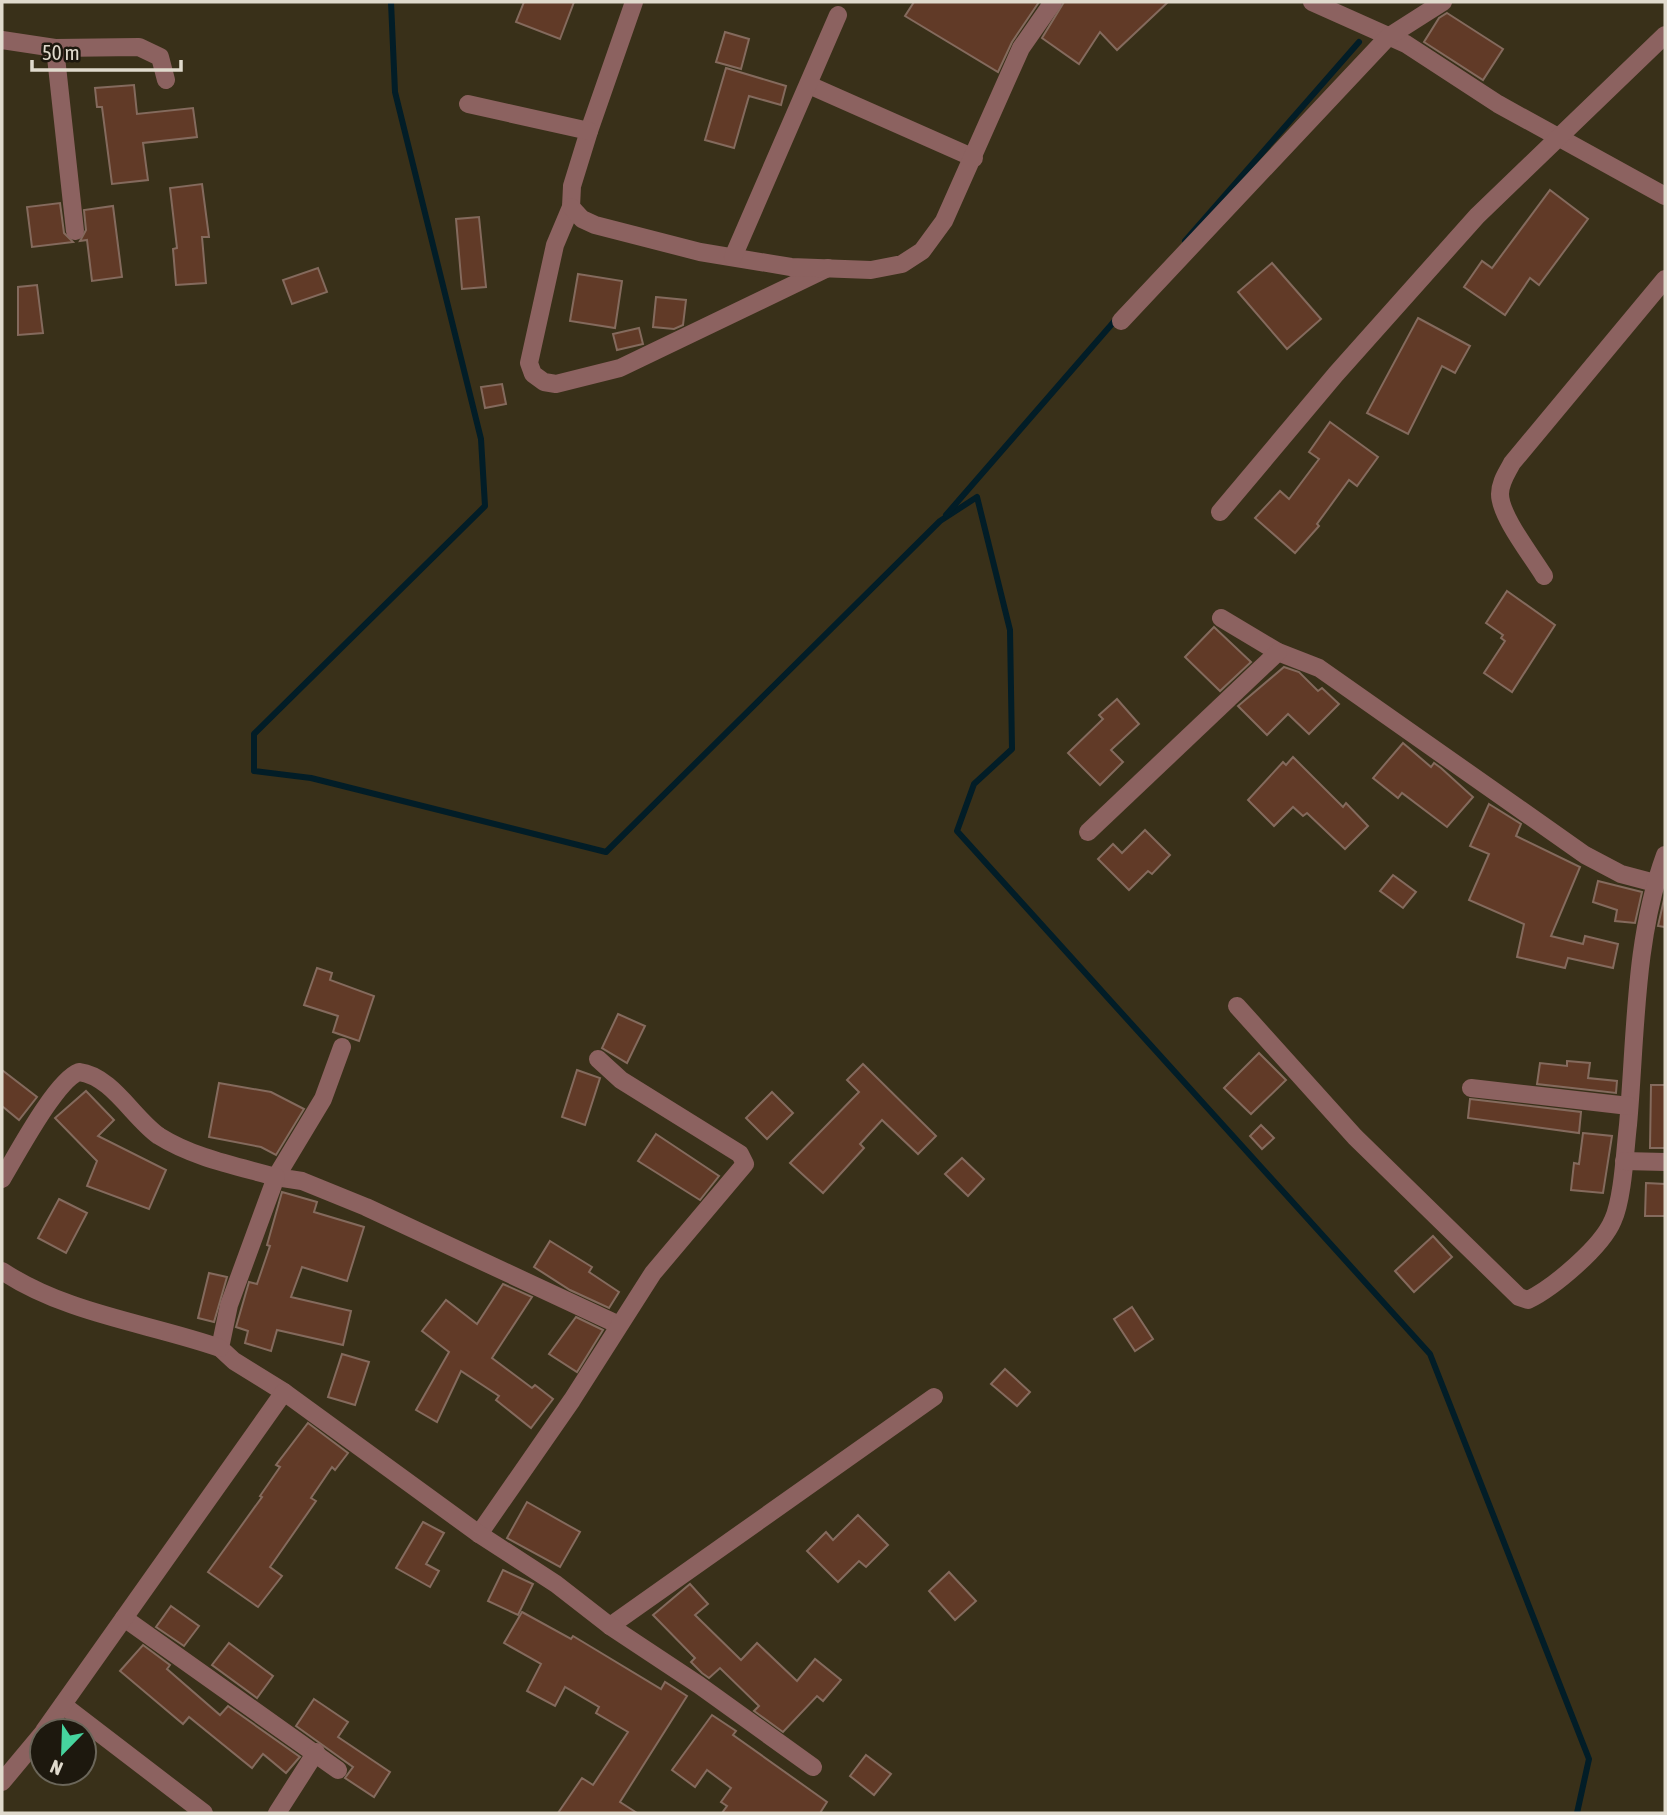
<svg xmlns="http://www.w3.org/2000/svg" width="1667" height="1815" font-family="'Asap Condensed',sans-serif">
<rect width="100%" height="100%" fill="#393019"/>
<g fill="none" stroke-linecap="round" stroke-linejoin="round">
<!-- stream -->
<g stroke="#021d27" stroke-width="6">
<path d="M 391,2 L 395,92 L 481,439 L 485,506 L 254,734 L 254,771 L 311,778 L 606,852 L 940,521 L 977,497 L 1010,630 L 1012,749 L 974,784 L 957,831 L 1430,1354 L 1589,1759 L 1577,1813"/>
<path d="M 1185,241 L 1359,42"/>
<path d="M 946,515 L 1118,317"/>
</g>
</g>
<!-- building -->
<g fill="#613a27" stroke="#846a5d" stroke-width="2">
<path d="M 524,2 L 574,2 L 560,39 L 516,22 Z"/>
<path d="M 914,2 L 1039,2 L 1012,42 L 998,72 L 905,16 Z"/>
<path d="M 1064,2 L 1168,2 L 1117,50 L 1100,32 L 1079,64 L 1042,38 Z"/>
<path d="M 1447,13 L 1503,49 L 1483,80 L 1424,42 L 1439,18 Z"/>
<path d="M 725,32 L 749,39 L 741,69 L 716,62 Z"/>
<path d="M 726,68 L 786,86 L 781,105 L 749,96 L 734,148 L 705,140 Z"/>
<path d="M 134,85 L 137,114 L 193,108 L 197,137 L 143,143 L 148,180 L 112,184 L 102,107 L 97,107 L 95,88 Z"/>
<path d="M 202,184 L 209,237 L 202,237 L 206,283 L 176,285 L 173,249 L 177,248 L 170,188 Z"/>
<path d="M 1550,190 L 1588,219 L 1539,285 L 1530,278 L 1505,315 L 1464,287 L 1482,261 L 1492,268 Z"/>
<path d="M 60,203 L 64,233 L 73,242 L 32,247 L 27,207 Z"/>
<path d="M 113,206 L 122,277 L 92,281 L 87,240 L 80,241 L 86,230 L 84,210 Z"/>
<path d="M 479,217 L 486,287 L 462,289 L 456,219 Z"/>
<path d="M 1272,263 L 1321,319 L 1287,349 L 1238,292 Z"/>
<path d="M 318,268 L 327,292 L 292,304 L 283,280 Z"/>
<path d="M 578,274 L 622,281 L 615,328 L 570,321 Z"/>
<path d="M 37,285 L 43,333 L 18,335 L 18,287 Z"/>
<path d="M 656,297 L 686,300 L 683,325 L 674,329 L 653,327 Z"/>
<path d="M 1418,318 L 1470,346 L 1455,373 L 1442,366 L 1408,434 L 1367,413 Z"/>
<path d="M 639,328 L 643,344 L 617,350 L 613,334 Z"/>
<path d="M 502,384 L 506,404 L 485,408 L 481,387 Z"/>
<path d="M 1330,422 L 1378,457 L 1357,486 L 1349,480 L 1317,524 L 1319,526 L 1295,553 L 1255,518 L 1280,491 L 1289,499 L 1319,459 L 1309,452 Z"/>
<path d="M 1507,591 L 1555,625 L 1512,692 L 1484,673 L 1505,641 L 1501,638 L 1503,635 L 1486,623 Z"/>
<path d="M 1214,627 L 1251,662 L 1220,691 L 1185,657 Z"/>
<path d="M 1284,667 L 1299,672 L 1318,691 L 1322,688 L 1339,704 L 1309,734 L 1288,714 L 1267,735 L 1238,706 Z"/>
<path d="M 1117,699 L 1139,724 L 1111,750 L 1123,762 L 1100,785 L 1068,753 L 1103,719 L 1099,715 Z"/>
<path d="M 1403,743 L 1431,767 L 1434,763 L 1441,768 L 1473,797 L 1447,827 L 1402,793 L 1398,798 L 1373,778 Z"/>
<path d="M 1293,757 L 1343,807 L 1346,803 L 1368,826 L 1345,849 L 1307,813 L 1303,816 L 1293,807 L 1274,826 L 1248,800 L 1283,762 L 1286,765 Z"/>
<path d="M 1489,804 L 1521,824 L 1516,836 L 1580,867 L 1551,936 L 1583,944 L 1585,936 L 1618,944 L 1613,968 L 1568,958 L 1565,968 L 1517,957 L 1524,924 L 1469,900 L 1489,854 L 1470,846 Z"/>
<path d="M 1145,830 L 1170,855 L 1152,874 L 1148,871 L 1129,890 L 1098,859 L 1113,844 L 1122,853 Z"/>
<path d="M 1393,875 L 1416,892 L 1403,908 L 1380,891 Z"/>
<path d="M 1598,881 L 1642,892 L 1635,923 L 1615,921 L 1617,910 L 1593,902 Z"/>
<path d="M 1665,895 L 1665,927 L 1658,926 Z"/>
<path d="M 317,968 L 332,973 L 330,980 L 374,996 L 359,1041 L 333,1032 L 338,1016 L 304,1005 Z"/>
<path d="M 618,1014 L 645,1026 L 627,1063 L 602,1048 Z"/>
<path d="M 1259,1053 L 1286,1080 L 1251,1114 L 1224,1088 Z"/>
<path d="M 1567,1061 L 1590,1063 L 1588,1078 L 1617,1081 L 1616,1093 L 1537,1084 L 1540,1063 L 1567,1066 Z"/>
<path d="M 863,1064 L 936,1136 L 918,1154 L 882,1120 L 860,1144 L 864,1148 L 823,1193 L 790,1163 L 859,1092 L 847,1080 Z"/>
<path d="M 2,1070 L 37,1097 L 19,1120 L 2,1106 Z"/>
<path d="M 577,1070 L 600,1078 L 585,1125 L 562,1117 Z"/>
<path d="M 219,1083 L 271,1092 L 304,1109 L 276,1155 L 261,1147 L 209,1137 Z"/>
<path d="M 1651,1085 L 1665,1085 L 1665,1148 L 1650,1148 Z"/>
<path d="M 86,1091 L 114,1120 L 98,1136 L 166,1170 L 149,1209 L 87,1186 L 97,1161 L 55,1118 Z"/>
<path d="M 772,1092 L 793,1113 L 767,1139 L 746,1118 Z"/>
<path d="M 1470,1099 L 1581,1112 L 1579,1133 L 1468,1118 Z"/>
<path d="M 1261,1125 L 1274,1138 L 1262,1149 L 1250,1136 Z"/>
<path d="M 1583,1133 L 1612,1136 L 1603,1193 L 1571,1190 L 1574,1163 L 1579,1164 Z"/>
<path d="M 656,1134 L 719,1176 L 700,1200 L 638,1161 Z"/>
<path d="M 962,1158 L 984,1179 L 968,1196 L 945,1174 Z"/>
<path d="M 1646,1183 L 1665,1184 L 1665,1216 L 1645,1216 Z"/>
<path d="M 282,1192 L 317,1202 L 314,1212 L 364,1227 L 347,1281 L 302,1267 L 291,1297 L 351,1311 L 343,1345 L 277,1330 L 271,1351 L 245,1343 L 248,1331 L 236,1327 L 249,1282 L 257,1284 L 270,1246 L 267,1245 Z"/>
<path d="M 59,1199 L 87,1213 L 66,1253 L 38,1238 Z"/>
<path d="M 1433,1236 L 1452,1257 L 1414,1292 L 1395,1271 Z"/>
<path d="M 550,1241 L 592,1267 L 589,1272 L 619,1292 L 609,1308 L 570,1290 L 534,1267 Z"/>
<path d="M 209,1273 L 227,1277 L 214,1322 L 198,1318 Z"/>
<path d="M 503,1284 L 532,1297 L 492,1358 L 532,1388 L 535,1385 L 553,1399 L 531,1428 L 496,1400 L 499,1396 L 461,1371 L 437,1422 L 416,1410 L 449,1352 L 422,1331 L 446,1300 L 477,1324 Z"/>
<path d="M 1132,1307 L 1153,1339 L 1135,1351 L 1114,1319 Z"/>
<path d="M 576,1317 L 603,1330 L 577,1372 L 549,1354 Z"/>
<path d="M 342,1354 L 369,1362 L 355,1405 L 328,1397 Z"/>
<path d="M 1005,1369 L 1030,1392 L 1017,1406 L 991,1384 Z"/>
<path d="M 308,1423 L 348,1453 L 335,1470 L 332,1467 L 311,1498 L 316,1501 L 270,1567 L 282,1576 L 258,1607 L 208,1572 L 262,1497 L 260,1496 L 280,1467 L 276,1465 Z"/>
<path d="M 527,1502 L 580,1532 L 560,1567 L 507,1538 Z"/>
<path d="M 858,1515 L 888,1545 L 866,1567 L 859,1561 L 838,1582 L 807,1551 L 826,1532 L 833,1540 Z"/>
<path d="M 423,1522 L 444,1533 L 426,1564 L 439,1571 L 430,1587 L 396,1568 Z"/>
<path d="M 503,1570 L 533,1584 L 518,1615 L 488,1601 Z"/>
<path d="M 949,1572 L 976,1601 L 955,1620 L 929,1591 Z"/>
<path d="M 690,1584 L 708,1604 L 695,1615 L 741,1660 L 757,1643 L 797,1681 L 815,1659 L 841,1680 L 823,1701 L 817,1696 L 783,1732 L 754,1711 L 759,1706 L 720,1668 L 709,1678 L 702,1673 L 691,1662 L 695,1658 L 653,1615 Z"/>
<path d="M 171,1606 L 199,1626 L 184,1646 L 156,1627 Z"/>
<path d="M 522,1612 L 571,1639 L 573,1636 L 661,1689 L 665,1682 L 687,1696 L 620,1802 L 637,1813 L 558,1813 L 582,1778 L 593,1785 L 628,1732 L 596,1713 L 599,1707 L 565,1687 L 555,1706 L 527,1691 L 541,1664 L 504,1643 Z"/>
<path d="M 229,1643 L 273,1676 L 257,1698 L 212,1665 Z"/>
<path d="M 143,1645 L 170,1665 L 167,1669 L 220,1715 L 228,1706 L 300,1757 L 298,1759 L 286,1773 L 263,1754 L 252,1768 L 189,1717 L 183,1724 L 120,1671 Z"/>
<path d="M 314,1699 L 348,1722 L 338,1737 L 390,1772 L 374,1797 L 345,1778 L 353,1767 L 296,1726 Z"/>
<path d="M 712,1715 L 736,1731 L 733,1735 L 827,1802 L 820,1813 L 722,1813 L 727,1806 L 721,1802 L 731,1788 L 707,1770 L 695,1787 L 672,1770 Z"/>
<path d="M 866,1755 L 891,1774 L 874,1795 L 850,1776 Z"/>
</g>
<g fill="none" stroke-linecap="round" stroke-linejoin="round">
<!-- minor -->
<g stroke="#8c6260" stroke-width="18">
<path d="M 634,2 L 589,131 L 572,186 L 571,207 L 555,245 L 529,363 L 533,374 L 544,382 L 556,384 L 620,368 L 828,268"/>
<path d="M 1312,2 L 1406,44 L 1498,104 L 1665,196"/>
<path d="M 2,40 L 55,48 L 139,47 L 160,57 L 166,80"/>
<path d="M 55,48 L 75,231"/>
<path d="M 809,85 L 974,158"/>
<path d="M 468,104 L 589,131"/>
<path d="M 571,207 L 582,219 L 595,225 L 700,252 L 791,267 L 871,270 L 902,264 L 922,251 L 944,221 L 1021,48 L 1053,2"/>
<path d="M 733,257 L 838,15"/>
<path d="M 1121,321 L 1388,37 L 1443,2"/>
<path d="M 1220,512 L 1336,374 L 1477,216 L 1665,35"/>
<path d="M 1544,576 C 1532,556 1500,516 1500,494 C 1500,482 1507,473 1512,463 L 1665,279"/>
<path d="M 1221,618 L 1278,652 L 1319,668 L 1585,855 L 1621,874 L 1655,883"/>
<path d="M 1088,832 L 1278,652"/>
<path d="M 1237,1006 L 1355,1137 L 1519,1297 L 1528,1300 C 1554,1287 1602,1247 1613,1220 C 1623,1198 1625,1150 1628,1125 C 1636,1036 1634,939 1665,855"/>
<path d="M 342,1047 L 323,1099 L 276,1177 L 302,1181 L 366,1207 L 619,1325"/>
<path d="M 1471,1088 L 1629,1106"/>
<path d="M 1624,1161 L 1665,1162"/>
<path d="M 2,1179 C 16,1156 56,1080 79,1072 C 112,1076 133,1118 159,1136 C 194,1158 237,1166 276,1177 L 229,1305 L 220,1348 L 234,1361 L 284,1392"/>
<path d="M 2,1271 C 67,1314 148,1323 220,1348"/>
<path d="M 479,1534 L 572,1400 L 653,1273 L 745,1164 L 740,1154 L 621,1080 L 598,1059"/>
<path d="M 124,1618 L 338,1770"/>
<path d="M 610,1626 L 934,1397"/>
<path d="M 63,1705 L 204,1813"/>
<path d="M 44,1731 L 284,1392 L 479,1534 L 556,1584 L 610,1626 L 699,1685 L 813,1767"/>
<path d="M 2,1782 L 42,1734"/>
<path d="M 277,1813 L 316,1752"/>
</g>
</g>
<!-- border -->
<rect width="1667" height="1815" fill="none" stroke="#e0dacd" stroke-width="7"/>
<!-- north arrow -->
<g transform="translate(63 1752) rotate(203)"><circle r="33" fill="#1d180e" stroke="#6b665a" stroke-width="2"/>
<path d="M0-5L12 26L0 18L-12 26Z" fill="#46d49e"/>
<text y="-10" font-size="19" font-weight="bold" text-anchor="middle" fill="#e0dacd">N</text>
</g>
<!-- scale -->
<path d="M32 60v10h149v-10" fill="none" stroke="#e0dacd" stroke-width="3.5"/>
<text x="42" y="60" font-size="21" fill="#e0dacd" stroke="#1d180e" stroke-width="5" paint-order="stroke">50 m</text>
</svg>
